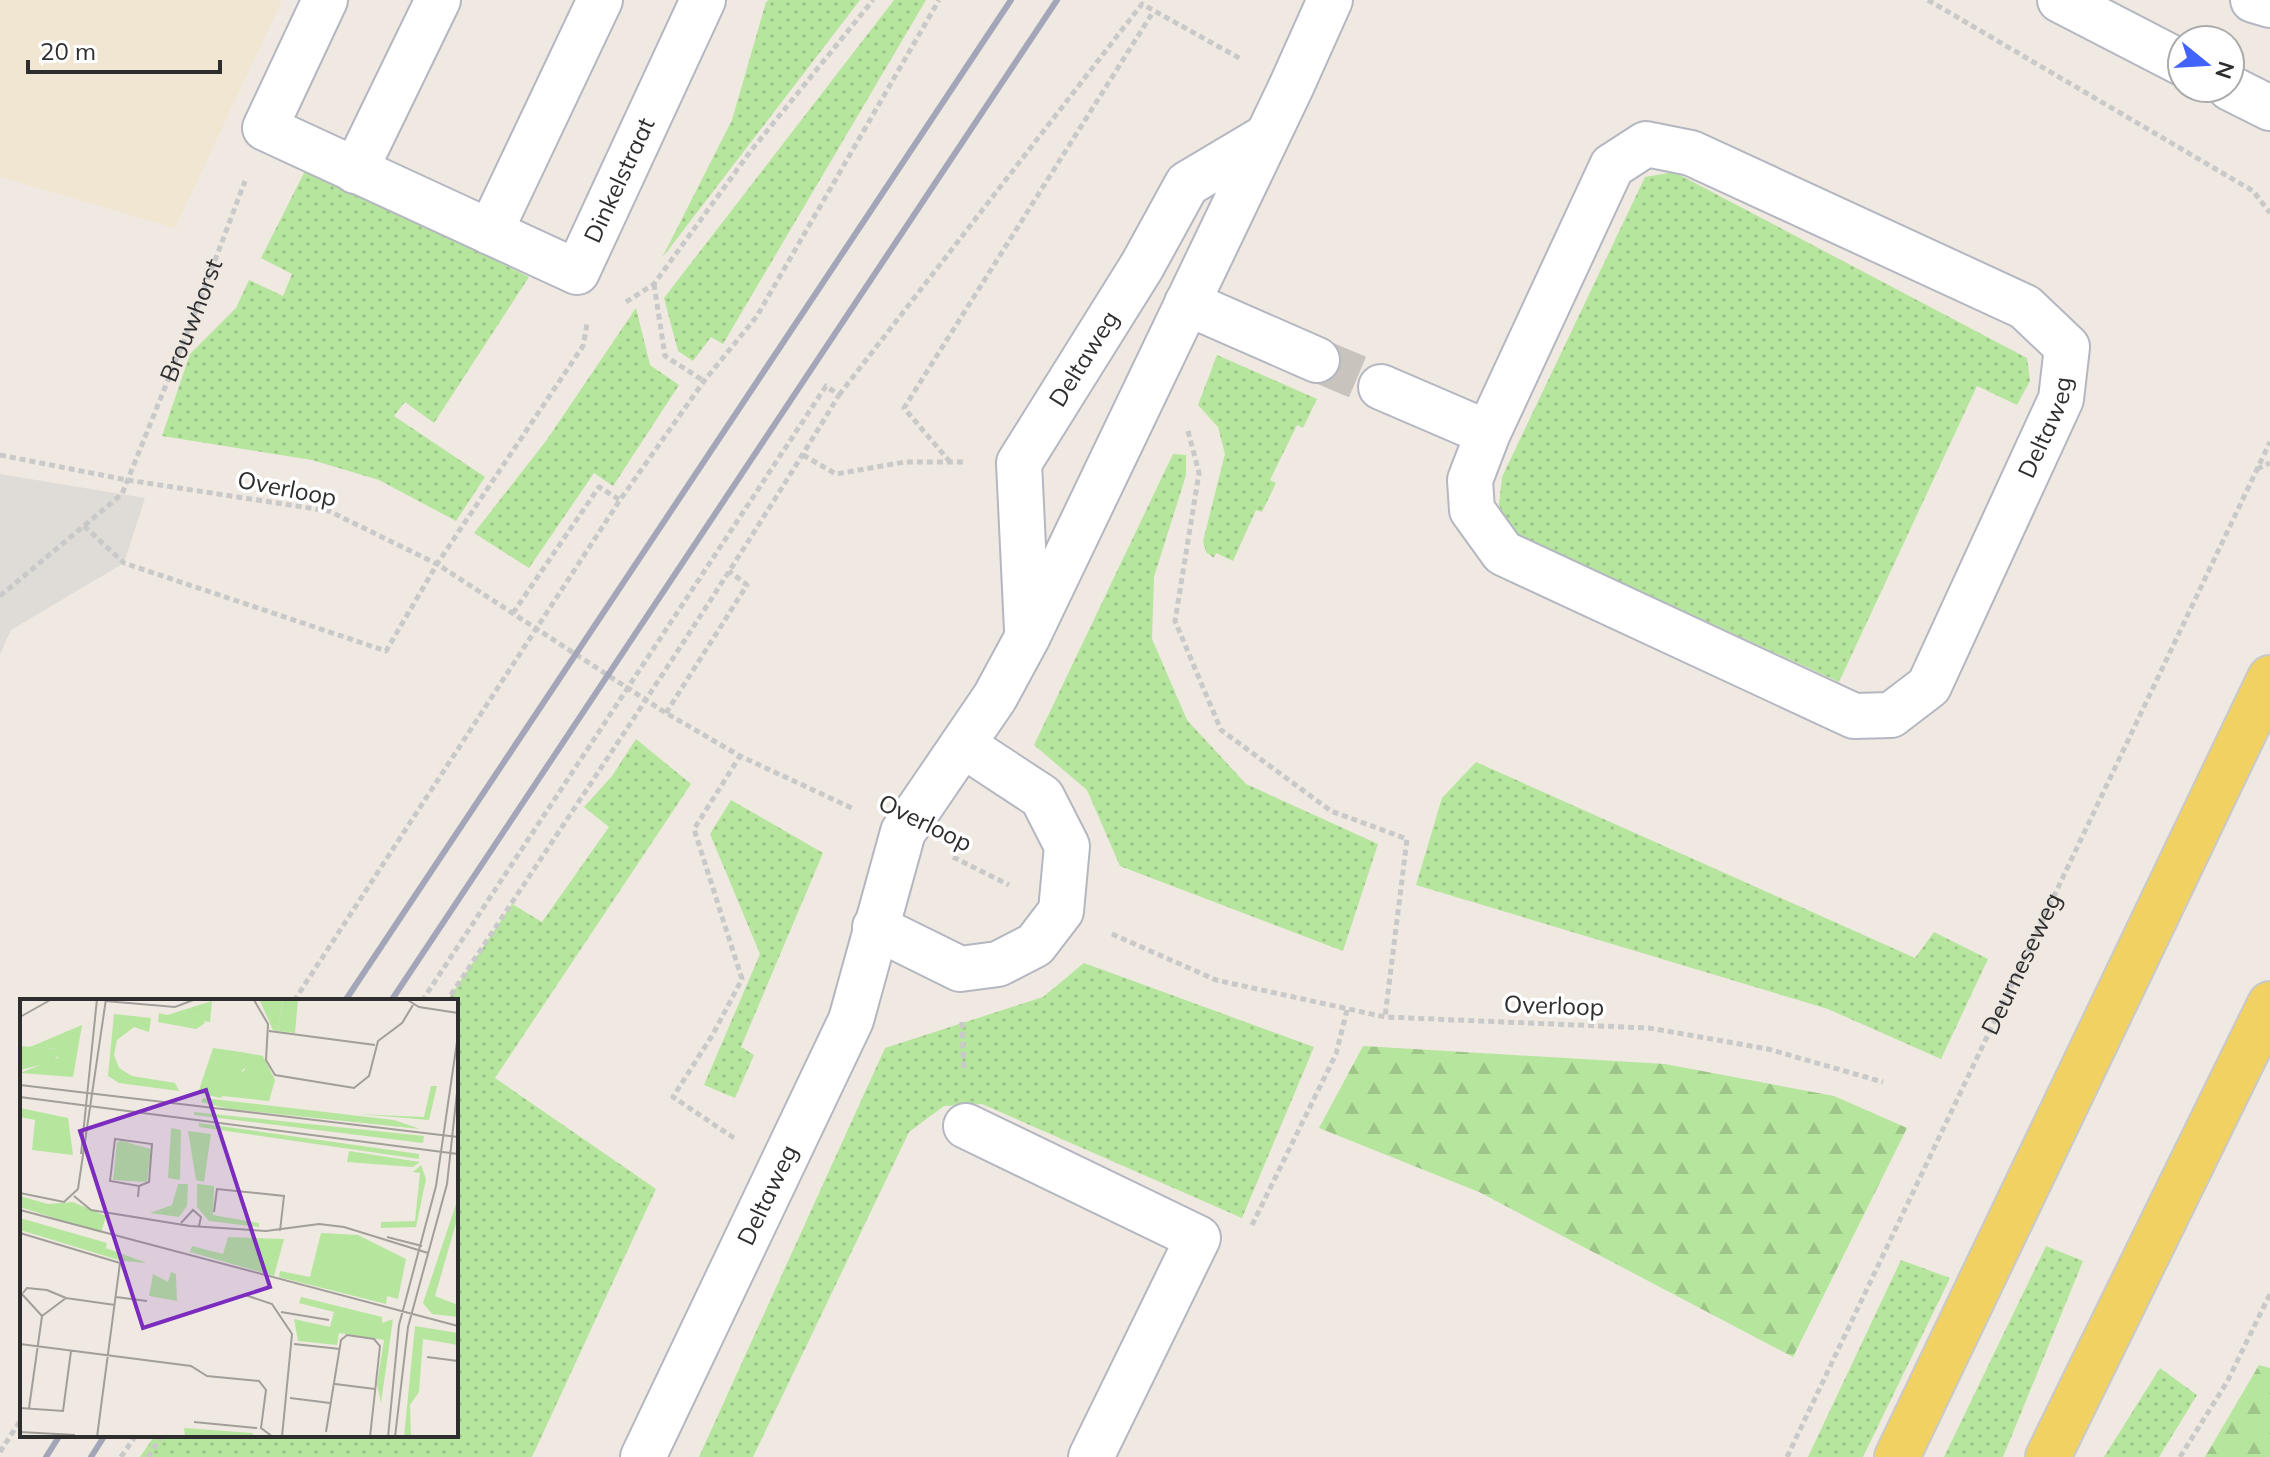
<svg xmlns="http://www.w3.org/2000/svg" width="2270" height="1457" font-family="Mulish,sans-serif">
<defs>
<pattern id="grass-dots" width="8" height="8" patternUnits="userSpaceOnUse" patternTransform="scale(2)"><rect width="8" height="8" fill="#b6e59e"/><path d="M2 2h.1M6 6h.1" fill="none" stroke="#9dc588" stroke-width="1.8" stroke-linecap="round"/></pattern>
<pattern id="forest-firs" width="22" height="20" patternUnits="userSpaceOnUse" patternTransform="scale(2)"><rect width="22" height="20" fill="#b6e59e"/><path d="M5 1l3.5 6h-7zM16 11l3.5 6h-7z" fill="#9dc588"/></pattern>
</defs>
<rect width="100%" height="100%" fill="#efe9e1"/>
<!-- education -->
<path fill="#f0e6d1" d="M 0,0 L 282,0 L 175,228 L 0,177 Z"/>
<!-- grass -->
<g fill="url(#grass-dots)">
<path d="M 769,0 L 860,0 L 662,258 L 732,120 L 766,2 Z"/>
<path d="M 894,0 L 926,0 L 723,344 L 711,337 L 693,361 L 678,351 L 664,298 Z"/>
<path d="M 307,167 L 529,277 L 434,423 L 405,402 L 394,416 L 485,477 L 456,521 L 379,480 L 312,460 L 162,436 L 190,354 L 236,308 L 249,280 L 283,296 L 292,274 L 261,258 Z"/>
<path d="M 1674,172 L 2027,358 L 2030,381 L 2017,405 L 1977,386 L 1839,682 L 1511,532 L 1499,505 L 1502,477 L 1645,177 Z"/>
<path d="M 636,308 L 650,365 L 679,385 L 613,486 L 594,473 L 529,568 L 474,533 L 546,441 Z"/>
<path d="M 1217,355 L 1317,399 L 1303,428 L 1297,425 L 1270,480 L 1276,483 L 1262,512 L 1256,510 L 1233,561 L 1216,553 L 1214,558 L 1206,552 L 1203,541 L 1225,454 L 1218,427 L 1198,405 Z"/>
<path d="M 1173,454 L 1186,455 L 1186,475 L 1154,577 L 1152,639 L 1187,720 L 1246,784 L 1378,844 L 1343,951 L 1120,866 L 1087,790 L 1034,745 Z"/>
<path d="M 636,739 L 691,784 L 495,1078 L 656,1189 L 532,1457 L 140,1457 L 155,1435 L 456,1435 L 456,1001 L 447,1001 L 512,904 L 542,922 L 609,827 L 584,807 L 612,776 Z"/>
<path d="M 1476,762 L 1915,958 L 1934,932 L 1988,959 L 1941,1059 L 1828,1009 L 1416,885 L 1442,798 Z"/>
<path d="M 731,800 L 823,853 L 741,1047 L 754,1055 L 735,1098 L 704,1085 L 760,954 L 710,834 Z"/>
<path d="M 1084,963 L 1314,1047 L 1242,1218 L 982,1104 L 944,1106 L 909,1132 L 753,1457 L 699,1457 L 885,1048 L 1043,997 Z"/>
<path d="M 2046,1246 L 2083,1261 L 2003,1457 L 1944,1457 Z"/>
<path d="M 1901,1260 L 1950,1278 L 1863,1457 L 1808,1457 Z"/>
<path d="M 2160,1368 L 2197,1395 L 2159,1457 L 2104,1457 Z"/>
</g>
<!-- forest -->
<g fill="url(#forest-firs)">
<path d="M 1363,1046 L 1665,1064 L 1834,1096 L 1907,1128 L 1793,1357 L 1479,1192 L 1319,1128 Z"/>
<path d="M 2259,1365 L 2270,1368 L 2270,1457 L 2205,1457 Z"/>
</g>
<!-- plaza -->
<path fill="#dfdcd8" d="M 0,474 L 145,498 L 124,563 L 11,630 L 0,654 Z"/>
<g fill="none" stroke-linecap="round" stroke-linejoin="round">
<!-- minor-tunnel -->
<path stroke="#c8c4bd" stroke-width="44" stroke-dasharray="44 22" stroke-linecap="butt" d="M 1317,360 L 1381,387"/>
<defs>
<g id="minor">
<path id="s3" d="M 325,0 L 265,128 L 577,272 L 703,0"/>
<path d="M 2060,0 L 2182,63"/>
<path d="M 2253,0 L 2270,5"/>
<path d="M 2230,88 L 2270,108"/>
<path d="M 355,171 L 438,0"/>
<path d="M 490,232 L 600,0"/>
<path d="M 1187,303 L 1317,360"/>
<path id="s4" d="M 1381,387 L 1488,433 L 1470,480 L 1472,510 L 1503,553 L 1854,716 L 1891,715 L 1929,686 L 2061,399 L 2067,347 L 2025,307 L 1691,153 L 1646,144 L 1612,166 L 1488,433"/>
<path id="s5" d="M 1027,630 L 1019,463 L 1142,266 L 1187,184 L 1266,137"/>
<path d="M 875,927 L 960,969 L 998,964 L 1035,945 L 1061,911 L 1067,846 L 1042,797 L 963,745"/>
<path d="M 966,1126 L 1198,1238 L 1091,1457"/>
<path id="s6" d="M 643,1457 L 851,1020 L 903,832 L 995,697 L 1028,636 L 1291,87 L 1330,0"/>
</g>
<g id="major">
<path d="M 1897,1457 L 2270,678"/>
<path d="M 2048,1457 L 2270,1004"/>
</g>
</defs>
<!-- minor casing -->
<use href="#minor" stroke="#b4b7c1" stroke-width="48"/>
<!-- major casing -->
<use href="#major" stroke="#c9c9c9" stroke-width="48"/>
<!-- path -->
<g stroke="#c9c9c9" stroke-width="5" stroke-dasharray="6 4" stroke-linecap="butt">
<path d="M 1928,0 L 2253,191 L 2270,213"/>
<path d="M 654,284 L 665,356 L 704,381"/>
<path d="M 626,302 L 654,284 L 750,152 L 873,0"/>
<path d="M 839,395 L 1142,4 L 1241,59"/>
<path d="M 1188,431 L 1199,473 L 1175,621 L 1221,730 L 1331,811 L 1407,839 L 1385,1017"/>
<path d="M 0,455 L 127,480 L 329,511 L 437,564 L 666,713 L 740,756 L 854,809"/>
<path d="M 803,455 L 836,474 L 905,462 L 964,462"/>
<path d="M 950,462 L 904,408 L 1153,12"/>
<path d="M 2257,469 L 2270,463"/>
<path d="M 84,526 L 124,563 L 386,651 L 437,564 L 583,346 L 587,324"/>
<path id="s1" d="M 0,596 L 122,494 L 197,308 L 245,181"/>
<path d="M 513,613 L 599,487 L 620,500"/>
<path d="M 666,713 L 747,585 L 729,571"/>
<path d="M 953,857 L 1009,885"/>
<path d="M 1112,934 L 1216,980 L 1385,1017 L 1649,1028 L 1768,1049 L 1883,1082"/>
<path d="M 294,1001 L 620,500 L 704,381 L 757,316 L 939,0"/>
<path d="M 422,1001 L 826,386 L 839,395 C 715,600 579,800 447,1001"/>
<path d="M 962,1022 L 964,1072"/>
<path d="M 734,1138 L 673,1097 L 713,1034 L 742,979 L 694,829 L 740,756"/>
<path d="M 1252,1225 L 1336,1054 L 1347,1010"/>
<path d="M 0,1452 L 22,1418"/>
<path d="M 121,1457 L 136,1435"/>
<path d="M 148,1457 L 162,1435"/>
<path id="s2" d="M 1787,1457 L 2270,442"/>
<path d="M 2180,1457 L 2227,1382 L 2270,1294"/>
</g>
<!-- minor -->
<use href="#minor" stroke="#fff" stroke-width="44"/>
<!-- major -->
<use href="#major" stroke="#f2d163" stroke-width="44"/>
<!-- rail -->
<g stroke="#a3a6b8" stroke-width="6">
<path d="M 345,1001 L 1011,0"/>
<path d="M 391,1001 L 1057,0"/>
<path d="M 46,1457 L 60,1435"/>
<path d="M 91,1457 L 105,1435"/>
</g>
</g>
<g text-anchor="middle" stroke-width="7" stroke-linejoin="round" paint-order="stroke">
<!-- street labels -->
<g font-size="24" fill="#2e2e2e" stroke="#fff">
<text dy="8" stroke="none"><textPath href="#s3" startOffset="586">Dinkelstraat</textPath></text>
<text dy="8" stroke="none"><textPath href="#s1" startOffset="346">Brouwhorst</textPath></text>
<text dy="8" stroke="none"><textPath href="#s5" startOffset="290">Deltaweg</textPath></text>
<text dy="8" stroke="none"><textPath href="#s4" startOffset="1006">Deltaweg</textPath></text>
<text transform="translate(287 489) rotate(11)" y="8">Overloop</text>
<text transform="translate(925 823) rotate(26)" y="8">Overloop</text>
<text dy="8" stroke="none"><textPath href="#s2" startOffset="546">Deurneseweg</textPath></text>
<text transform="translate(1554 1006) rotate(2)" y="8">Overloop</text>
<text dy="8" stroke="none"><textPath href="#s6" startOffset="290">Deltaweg</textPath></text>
</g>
</g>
<!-- overview -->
<g transform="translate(20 999)">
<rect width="438" height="438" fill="#efe9e1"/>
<path d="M 263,0 L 258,32 L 253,31 L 240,2 ZM 139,14 L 167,21 L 178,15 L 185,24 L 176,30 L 138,23 ZM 94,15 L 131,19 L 129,33 L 114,28 L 97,41 L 94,56 L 99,69 L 112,77 L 155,84 L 159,92 L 99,84 L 88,77 ZM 0,47 L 38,50 L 39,56 L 32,63 L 0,71 ZM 411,87 L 417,87 L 409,121 L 338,115 L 404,118 ZM 183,99 L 374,121 L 400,130 L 209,110 L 181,103 ZM 0,109 L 48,119 L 53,156 L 12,151 L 15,121 L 0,118 ZM 174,113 L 404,137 L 403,144 L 174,116 ZM 179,124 L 399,155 L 399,160 L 179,128 ZM 151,129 L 161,131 L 160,181 L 148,179 ZM 102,142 L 131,150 L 127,183 L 93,181 L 97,143 ZM 329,152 L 400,163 L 393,168 L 327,163 ZM 401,166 L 406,180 L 396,228 L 361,229 L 361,223 L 395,222 L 400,174 L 393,173 ZM 158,185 L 168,185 L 167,207 L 159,218 L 130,214 L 152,206 ZM 177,185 L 194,187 L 193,216 L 239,224 L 239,228 L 189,222 L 177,208 ZM 0,197 L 28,205 L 53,203 L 86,217 L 81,234 L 0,208 ZM 0,219 L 87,244 L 86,249 L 127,264 L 102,262 L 0,231 ZM 301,234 L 338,236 L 386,260 L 378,300 L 367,297 L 366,305 L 259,278 L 260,272 L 290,278 ZM 208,238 L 264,240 L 254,277 L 170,253 L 172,247 L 203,255 ZM 151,273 L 156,275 L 157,302 L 129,297 L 133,275 L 148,283 ZM 281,298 L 362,318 L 362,324 L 373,320 L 361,404 L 357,385 L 364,341 L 319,334 L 317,346 L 278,342 L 274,320 L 310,328 L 314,313 L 279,304 ZM 395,327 L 438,334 L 438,346 L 403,340 L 399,393 L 390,406 L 391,438 L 384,438 Z" fill="#b6e59e"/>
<path d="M 263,0 L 278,0 L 275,34 L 258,32 ZM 192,2 L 190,23 L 181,22 L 178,15 L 167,21 L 144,17 ZM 62,26 L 53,78 L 0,74 L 38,59 L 38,50 L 10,48 ZM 193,49 L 221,53 L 226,67 L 201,99 L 178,94 ZM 168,132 L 191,135 L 184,183 L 176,181 ZM 438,199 L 438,217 L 415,297 L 438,306 L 438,318 L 412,315 L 403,304 ZM 164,429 L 233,434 L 232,438 L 165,438 Z" fill="#b6e59e"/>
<path d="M 221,53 L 243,57 L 255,81 L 249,102 L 202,97 L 205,84 L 225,71 Z" fill="#b6e59e"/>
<path fill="none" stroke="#a29e99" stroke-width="2" d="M 386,0 L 399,8 L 438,14M 234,1 L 248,25 L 246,61 L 255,76 L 334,89 L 349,77 L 358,42 L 382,24 L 393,6M 85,2 L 155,8 L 176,0M 0,18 L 32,0M 249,32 L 355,46M 0,86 L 438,138M 0,98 L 438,155M 61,155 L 77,0M 0,194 L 44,203 L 58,190 L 86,0M 54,197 L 71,211 L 170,227 L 246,232 L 299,225 L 324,228 L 408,254M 118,198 L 119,187 L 129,183 L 132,145 L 95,140 L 90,182 L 119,187M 0,211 L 438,327M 194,213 L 197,190 L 264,197 L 260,232M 161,224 L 173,211 L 181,218 L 179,227M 0,234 L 100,264 L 77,438M 367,238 L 402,247M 0,293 L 22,317M 3,294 L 7,289 L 27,291 L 46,299M 225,296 L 252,305 L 272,335 L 262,438M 96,298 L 127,302M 261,313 L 309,321M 0,345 L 171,367 L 187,377 L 239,382 L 246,391 L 241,429 L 253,438M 274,345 L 320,350M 407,358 L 438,362M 315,385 L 355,390M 270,399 L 310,404M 0,409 L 43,412 L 51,352M 9,409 L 22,317 L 46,299 L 95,306M 174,423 L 237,429M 0,433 L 55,436M 306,433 L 321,341 L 327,336 L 354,340 L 360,347 L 350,438M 368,438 L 379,326 L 416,187 L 438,36M 375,438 L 388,328 L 427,185 L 438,84"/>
<path fill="#7b2cbf" fill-opacity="0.15" stroke="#7b2cbf" stroke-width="4" d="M 186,91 L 250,288 L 123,329 L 60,132 Z"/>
<rect width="438" height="438" fill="none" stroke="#2e2e2e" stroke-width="4"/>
</g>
<!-- north arrow -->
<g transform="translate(2206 64) rotate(108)"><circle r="38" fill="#ffffff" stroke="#ababab" stroke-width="2"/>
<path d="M0-6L14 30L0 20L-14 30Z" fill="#4264fb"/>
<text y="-12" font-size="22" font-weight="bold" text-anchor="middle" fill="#2e2e2e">N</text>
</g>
<!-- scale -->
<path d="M28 60v12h192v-12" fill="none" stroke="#2e2e2e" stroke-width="4"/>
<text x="40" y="60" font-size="24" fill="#2e2e2e" stroke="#ffffff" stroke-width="6" paint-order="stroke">20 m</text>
</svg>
